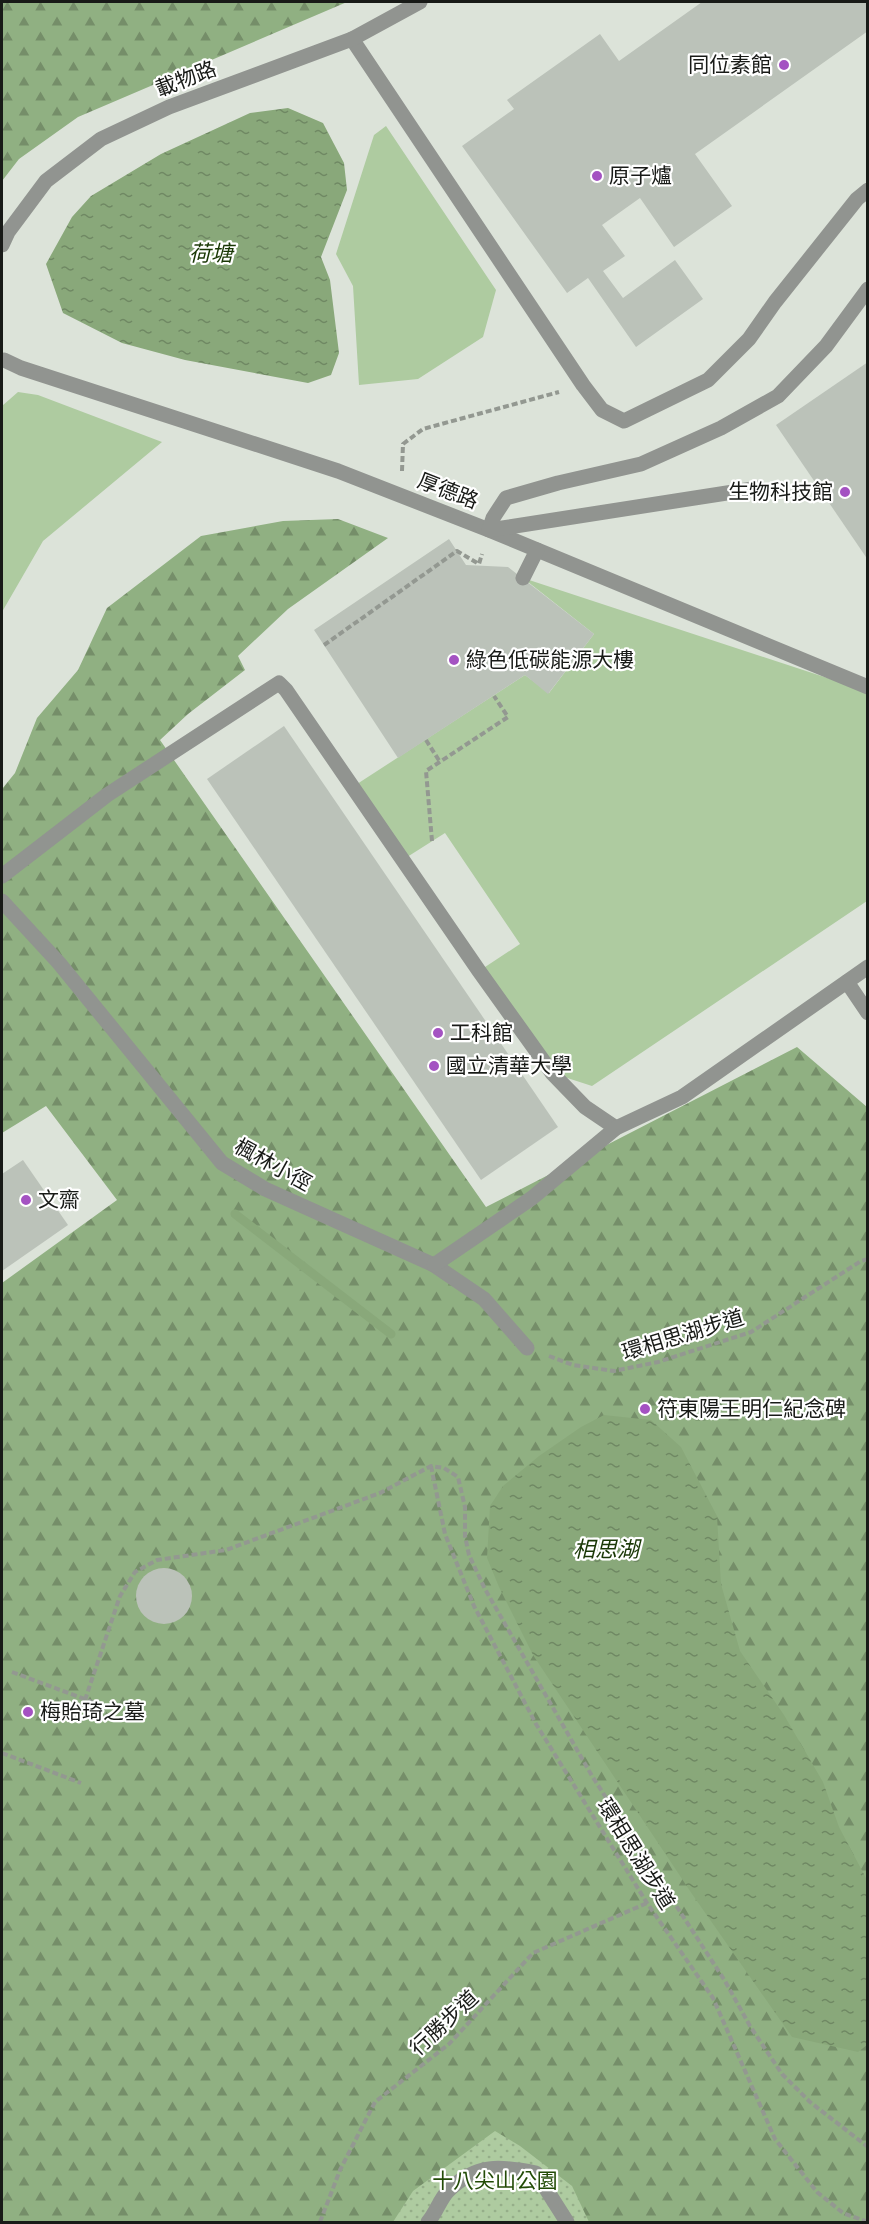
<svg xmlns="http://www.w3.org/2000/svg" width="869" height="2224" font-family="'PT Sans Narrow','Noto Sans TC',sans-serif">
<defs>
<pattern id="forest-firs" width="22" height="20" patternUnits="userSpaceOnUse" patternTransform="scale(1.5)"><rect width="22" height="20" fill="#90b082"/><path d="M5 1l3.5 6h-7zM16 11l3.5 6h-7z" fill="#758e69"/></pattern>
<pattern id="park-dots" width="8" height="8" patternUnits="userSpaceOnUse" patternTransform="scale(1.5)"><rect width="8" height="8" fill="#aecba0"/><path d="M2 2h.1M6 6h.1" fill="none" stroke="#95ae89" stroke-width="1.8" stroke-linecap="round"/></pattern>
<pattern id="water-ripples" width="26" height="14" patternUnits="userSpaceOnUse" patternTransform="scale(1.5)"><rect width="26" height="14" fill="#89a87a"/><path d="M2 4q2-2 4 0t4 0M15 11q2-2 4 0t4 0" fill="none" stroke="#6f8863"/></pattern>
</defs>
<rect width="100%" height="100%" fill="#dce3d9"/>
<!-- green -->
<g fill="#aecba0">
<path d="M 386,126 L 496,290 L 483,337 L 418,379 L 359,385 L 353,286 L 336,254 L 374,135 Z"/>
<path d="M 18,392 L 38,395 L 162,442 L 43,541 L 2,612 L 2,406 Z"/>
<path d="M 523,578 L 867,691 L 867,901 L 592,1086 L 552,1073 L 479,971 L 520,944 L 445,833 L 404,859 L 354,786 L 525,675 L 549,693 L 594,634 Z"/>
</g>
<!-- forest -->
<g fill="url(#forest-firs)">
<path d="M 2,2 L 347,2 L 78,117 L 19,159 L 2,181 Z"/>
<path d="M 338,519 L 388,538 L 288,609 L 238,656 L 245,670 L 188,714 L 160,740 L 486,1207 L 797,1047 L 867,1107 L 867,2222 L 2,2222 L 2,1283 L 117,1200 L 46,1106 L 2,1133 L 2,789 L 15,773 L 37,718 L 78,670 L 107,608 L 201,536 L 283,521 Z"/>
</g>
<!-- park -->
<path fill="url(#park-dots)" d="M 495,2131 L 520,2146 L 572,2186 L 589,2222 L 393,2222 L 413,2191 Z"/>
<!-- water -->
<g fill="url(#water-ripples)">
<path d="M 288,108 L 323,123 L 344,163 L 347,190 L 321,257 L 330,280 L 339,353 L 331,375 L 308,383 L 185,360 L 122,343 L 63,313 L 46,264 L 72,217 L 91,196 L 161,154 L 250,113 Z"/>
<path d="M 604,1415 L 651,1420 L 681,1447 L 717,1516 L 721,1584 L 740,1651 L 784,1715 L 823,1782 L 839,1827 L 867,1880 L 867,2045 L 858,2052 L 792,2037 L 692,1894 L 533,1655 L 499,1587 L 487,1558 L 490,1506 L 503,1486 L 539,1456 L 581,1427 Z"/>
</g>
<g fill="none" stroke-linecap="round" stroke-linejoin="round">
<!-- stream -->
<path stroke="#89a87a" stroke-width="9" d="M 235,1214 L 391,1334"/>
</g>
<!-- building -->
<g fill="#bbc2b9">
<path d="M 702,2 L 868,2 L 868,31 L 695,154 L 732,206 L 674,247 L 640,198 L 602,225 L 625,256 L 603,271 L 623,298 L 675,260 L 703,299 L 636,347 L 588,278 L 567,293 L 462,146 L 514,109 L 507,100 L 600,34 L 619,61 Z"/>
<path d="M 868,362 L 868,560 L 776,425 Z"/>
<path d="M 449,539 L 466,565 L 508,567 L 594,634 L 548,694 L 525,675 L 398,758 L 314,630 Z"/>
<path d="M 284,726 L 558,1127 L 481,1180 L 207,779 Z"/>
<path d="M 23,1160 L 68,1225 L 2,1271 L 2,1174 Z"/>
<circle cx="164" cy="1596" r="28"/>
</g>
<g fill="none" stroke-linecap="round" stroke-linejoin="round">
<!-- path -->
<g stroke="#939891" stroke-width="4" stroke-dasharray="6 3" stroke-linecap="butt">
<path d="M 402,471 L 403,444 L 423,429 L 559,392"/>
<path d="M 324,645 L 457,551 L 479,564 L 482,554"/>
<path d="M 426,740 L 440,762"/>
<path d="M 432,841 L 426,771 L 508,717 L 494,696"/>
<path d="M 549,1356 L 573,1365 L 614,1371 L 658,1362 L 751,1332 L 861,1261 L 868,1259"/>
<path d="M 431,1466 L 445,1534 L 474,1606 L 536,1724 L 647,1903 L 713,1998 L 775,2139 L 817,2192 L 843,2213 L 868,2222"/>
<path d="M 12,1672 L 106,1707"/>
<path d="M 85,1700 L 120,1596 L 135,1572 L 157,1560 L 226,1550 L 380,1493 L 431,1466 L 444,1468 L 458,1477 L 465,1507 L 465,1536 L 469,1555 L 485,1589 L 592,1776 L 725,1981 L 750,2026 L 782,2074 L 810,2102 L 868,2147"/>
<path d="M 2,1753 L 81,1783"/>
<path d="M 320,2222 L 340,2170 L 375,2102 L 449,2044 L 533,1953 L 647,1903"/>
</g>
<!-- minor -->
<g stroke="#919490" stroke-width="15">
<path d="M 352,39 L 583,385 L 602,410 L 624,421 L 708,380 L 749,339 L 775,302 L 857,199 L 868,190"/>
<path d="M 2,245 L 8,232 L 46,181 L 101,139 L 169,107 L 352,39 L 420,2"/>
<path d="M 4,360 L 21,368 L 338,471 L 489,530 L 868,687"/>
<path d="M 759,488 L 489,530 L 493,518 L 506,498 L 558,483 L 641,464 L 721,428 L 778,396 L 826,346 L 868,289"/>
<path d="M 523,578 L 537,550"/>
<path d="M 2,876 L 107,795 L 279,683 L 286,690 L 479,971 L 552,1073 L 585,1107 L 616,1128"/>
<path d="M 2,901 L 59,963 L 222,1163 L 265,1189 L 434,1265 L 484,1299 L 527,1348"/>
<path d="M 847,982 L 868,1013"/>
<path d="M 434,1265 L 532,1198 L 616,1128 L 682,1097 L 868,967"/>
<path d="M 428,2222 C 436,2213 440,2199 448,2191 C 476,2163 501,2166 536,2173 L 567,2222"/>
</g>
</g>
<!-- markers -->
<g fill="#a452c2" stroke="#fff" stroke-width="2">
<circle cx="784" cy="65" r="6"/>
<circle cx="597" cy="176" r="6"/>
<circle cx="845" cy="492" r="6"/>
<circle cx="454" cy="660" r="6"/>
<circle cx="438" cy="1033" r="6"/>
<circle cx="434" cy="1066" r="6"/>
<circle cx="26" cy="1200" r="6"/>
<circle cx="645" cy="1409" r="6"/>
<circle cx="28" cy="1712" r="6"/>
</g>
<g text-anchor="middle" stroke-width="4.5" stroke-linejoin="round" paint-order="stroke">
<!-- poi labels -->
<g font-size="21" fill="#181a17" stroke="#fff" text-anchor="start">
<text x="772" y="72" text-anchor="end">同位素館</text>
<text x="609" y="183">原子爐</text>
<text x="833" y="499" text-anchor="end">生物科技館</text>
<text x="466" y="667">綠色低碳能源大樓</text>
<text x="450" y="1040">工科館</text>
<text x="446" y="1073">國立清華大學</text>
<text x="38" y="1207">文齋</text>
<text x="657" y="1416">符東陽王明仁紀念碑</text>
<text x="40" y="1719">梅貽琦之墓</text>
</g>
<!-- street labels -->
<g font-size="21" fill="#181a17" stroke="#fff">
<text transform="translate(186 79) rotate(-21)" y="7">載物路</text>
<text transform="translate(448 491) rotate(21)" y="7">厚德路</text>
<text transform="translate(273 1165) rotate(29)" y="7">楓林小徑</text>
<text transform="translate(683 1335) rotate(-17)" y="7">環相思湖步道</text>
<text transform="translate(636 1854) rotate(58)" y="7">環相思湖步道</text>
<text transform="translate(444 2023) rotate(-43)" y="7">行勝步道</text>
</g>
<!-- park labels -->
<g font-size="21" fill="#224b06" stroke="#fff">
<text x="495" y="2188">十八尖山公園</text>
</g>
<!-- water labels -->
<g font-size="22" font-style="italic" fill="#193705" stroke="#fff">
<text x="211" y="261">荷塘</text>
<text x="606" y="1557">相思湖</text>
</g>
</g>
<!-- border -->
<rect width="869" height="2224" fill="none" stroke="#181a17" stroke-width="6"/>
</svg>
